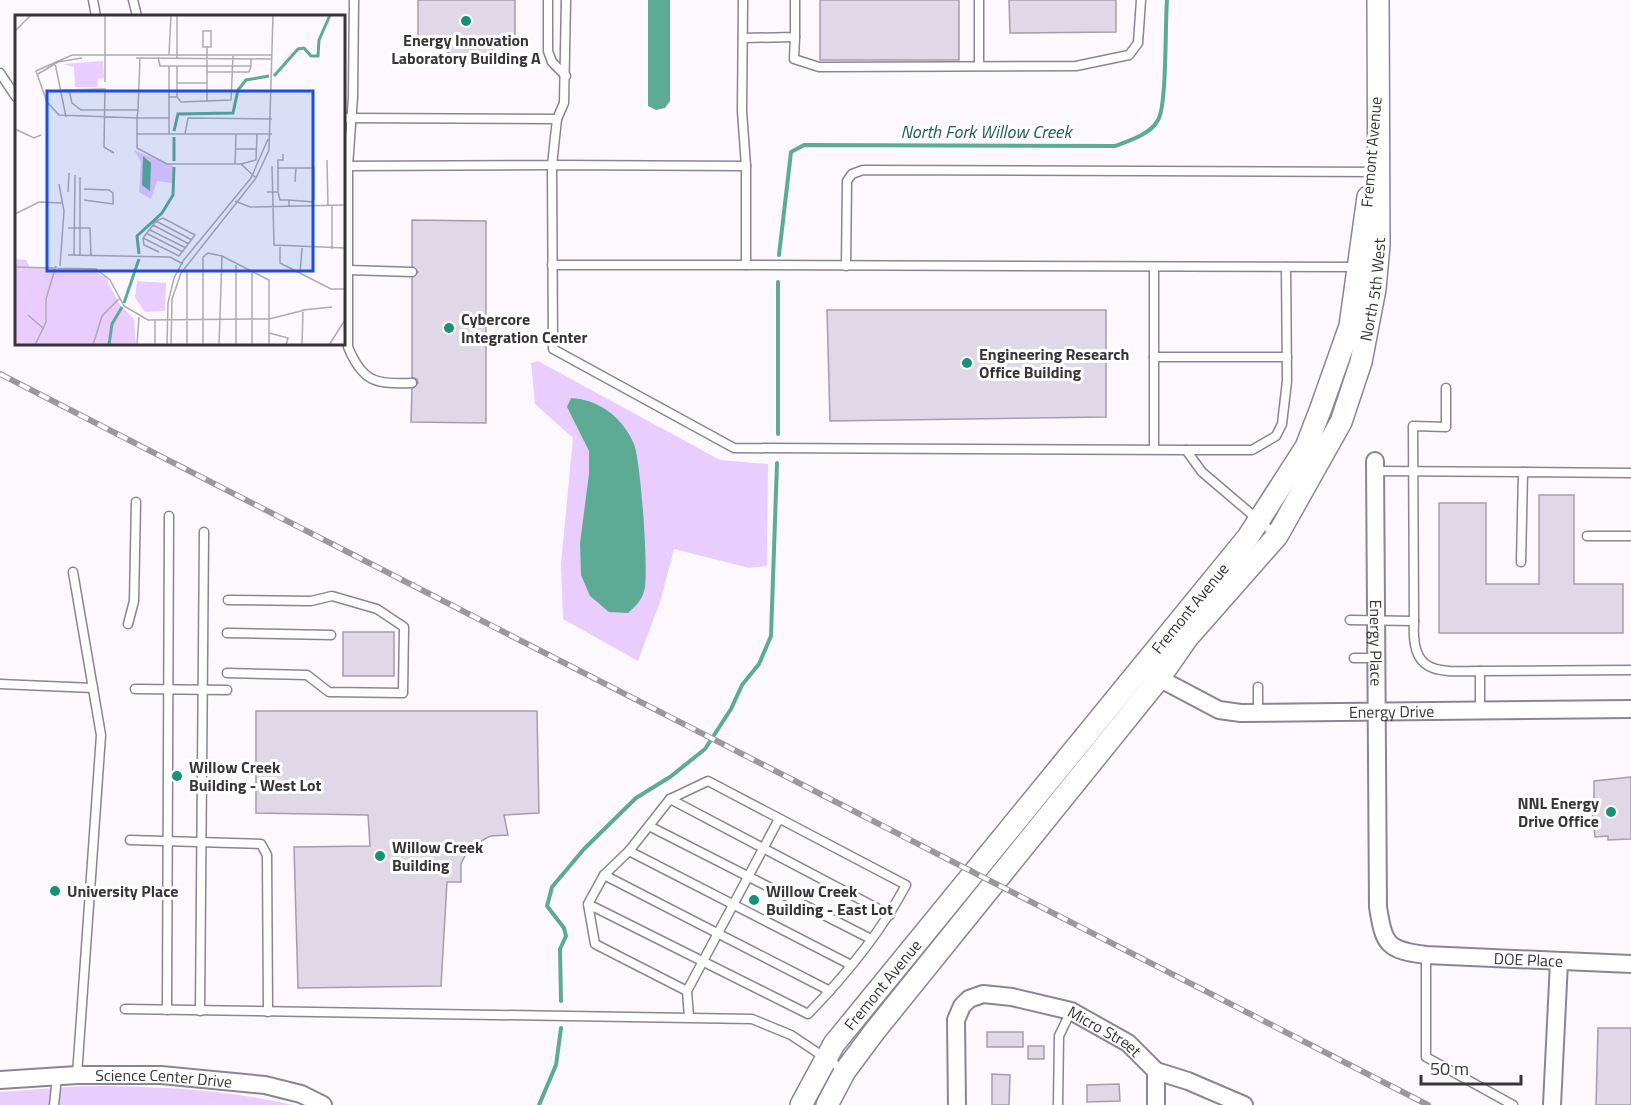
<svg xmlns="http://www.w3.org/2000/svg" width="1631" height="1105" font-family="'Titillium Web',sans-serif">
<rect width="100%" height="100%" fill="#fcf8fe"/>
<!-- green -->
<g fill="#e9cdfe">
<path d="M 538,361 L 720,460 L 768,464 L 767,566 L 749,568 L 674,549 L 661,599 L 638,661 L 563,619 L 561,564 L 573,438 L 535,404 L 531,363 Z"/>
<path d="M 83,1086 C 154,1086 224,1089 293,1105 L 0,1105 L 0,1092 Z"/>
</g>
<!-- water -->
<g fill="#5eab95">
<path d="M 648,0 L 670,0 L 670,101 L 665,108 L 656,110 L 648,106 Z"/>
<path d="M 571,398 C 599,399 623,418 634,444 C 641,462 648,566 645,587 C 643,599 637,605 628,613 L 609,612 L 590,596 L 581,575 L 580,543 L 589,474 L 589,451 L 567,407 Z"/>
</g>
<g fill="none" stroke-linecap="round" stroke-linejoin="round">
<!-- stream -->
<g stroke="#5eab95" stroke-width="4">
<path d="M 779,255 L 791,152 L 804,145 L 1115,146 C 1129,141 1151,134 1158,120 C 1167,106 1165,22 1167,0"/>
<path d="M 778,434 L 778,282"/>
<path d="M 561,1001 L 560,949 L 566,936 L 564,928 L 547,906 L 552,887 L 584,849 L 636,798 L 670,777 L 705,749 L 731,709 L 742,685 L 759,664 L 771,636 L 777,463"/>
<path d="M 539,1105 L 556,1065 L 561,1028"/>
</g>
</g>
<!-- building -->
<g fill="#e0d8e7" stroke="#a59dac" stroke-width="1.5">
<path d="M 418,0 L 515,0 L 515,45 L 492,45 L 492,63 L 448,63 L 448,47 L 418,47 Z"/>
<rect x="820" y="0" width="139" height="60"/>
<path d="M 1009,0 L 1116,0 L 1116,32 L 1010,33 Z"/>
<path d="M 412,220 L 486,221 L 486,423 L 411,422 L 412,389 L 418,383 L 417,379 L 412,377 L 412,278 L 418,272 L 412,266 Z"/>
<path d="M 827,310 L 1106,310 L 1106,417 L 830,421 Z"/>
<path d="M 1539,495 L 1574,495 L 1574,584 L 1623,584 L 1623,633 L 1439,633 L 1439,503 L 1486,503 L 1486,584 L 1539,584 Z"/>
<rect x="343" y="632" width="51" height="44"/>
<path d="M 256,711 L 537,711 L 539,813 L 504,815 L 508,835 L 490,836 L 469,848 L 461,864 L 461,882 L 447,882 L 441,986 L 298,988 L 294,847 L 370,846 L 368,815 L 256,813 Z"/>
<path d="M 1631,777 L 1631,839 L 1608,840 L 1608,836 L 1595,837 L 1591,800 L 1594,800 L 1594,781 Z"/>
<path d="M 1598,1028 L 1631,1028 L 1631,1105 L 1596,1105 Z"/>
<rect x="987" y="1032" width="36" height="15"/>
<rect x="1028" y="1046" width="16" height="13"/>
<path d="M 992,1074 L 1010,1075 L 1009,1105 L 992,1105 Z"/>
<path d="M 1119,1084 L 1120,1101 L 1087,1102 L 1087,1085 Z"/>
</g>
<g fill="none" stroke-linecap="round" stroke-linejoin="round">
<defs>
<g id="service">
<path d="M 93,0 L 96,16"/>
<path d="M 133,0 L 137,16"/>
<path d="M 354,0 L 353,97 L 348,166 L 348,347 C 363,383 376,384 412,383"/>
<path d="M 548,0 L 548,51 L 552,62 L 566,76"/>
<path d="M 743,0 L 742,111 L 746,166"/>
<path d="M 979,0 L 979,66"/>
<path d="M 795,37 L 794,59 L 819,67 L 1076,66 L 1129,55 L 1138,43 L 1141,0"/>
<path d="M 743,38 L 795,37 L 795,0"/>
<path d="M 0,73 L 16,97"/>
<path d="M 344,118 L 557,119 L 564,103 L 566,0"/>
<path d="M 345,166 L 552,165 L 557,119"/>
<path d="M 552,265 L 746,265"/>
<path d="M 846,266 L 847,181 L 852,174 L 863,170 L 1379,172"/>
<path d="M 348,270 L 412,272"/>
<path d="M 1154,357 L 1287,357"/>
<path d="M 1154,449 L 1154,267"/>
<path d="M 1186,450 L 1252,450 L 1276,436 L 1282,424 L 1287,381 L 1286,267"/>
<path d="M 1375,471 L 1523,472"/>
<path d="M 1276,535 L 1202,472 L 1186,450 L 734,448 L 553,349 L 552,165 L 746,166 L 746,265 L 1356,267"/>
<path d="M 1587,536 L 1631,536"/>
<path d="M 1521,562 L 1523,472 L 1631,473"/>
<path d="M 73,572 L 101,735 L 77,1075"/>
<path d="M 1350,620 L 1414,621 C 1411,674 1435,672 1480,671 L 1480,710"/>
<path d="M 1414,621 L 1413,426 L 1446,427 L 1446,388"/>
<path d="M 128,624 L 134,601 L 136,502"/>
<path d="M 227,633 L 331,635"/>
<path d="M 1354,658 L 1376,658"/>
<path d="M 1480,671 L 1631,670"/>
<path d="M 227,673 L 307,675 L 329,692 L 403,693 L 404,627 L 377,609 L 332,596 L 311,601 L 228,600"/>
<path d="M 0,684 L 93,688"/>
<path d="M 1258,687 L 1258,713"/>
<path d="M 135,689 L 227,690"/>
<path d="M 670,799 L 890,915"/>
<path d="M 649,826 L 871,939"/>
<path d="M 130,840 L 261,844 L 267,855 L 268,1012"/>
<path d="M 629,851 L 851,965"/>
<path d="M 604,875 L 830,991"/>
<path d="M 588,904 L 808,1014 C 845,976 881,932 906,885 L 708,781 L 670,799 L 629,851 L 604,875 L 588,904 L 595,944 L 687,991"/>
<path d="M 1426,955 L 1426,1057 L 1513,1105"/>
<path d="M 125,1009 L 752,1019 L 791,1035 L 845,1071"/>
<path d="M 167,1010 L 169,516"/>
<path d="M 200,1011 L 204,532"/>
<path d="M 689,1017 L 687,991 L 779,819"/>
<path d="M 54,1105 L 57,1077"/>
<path d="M 1058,1105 L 1059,1036 L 1071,1011"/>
</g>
<g id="minor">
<path id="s1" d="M 1375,461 L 1378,907 C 1384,945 1387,950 1426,955 L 1631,964"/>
<path id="s2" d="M 1149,673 L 1219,710 L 1241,713 L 1631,709"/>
<path d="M 1156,1071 L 1156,1105"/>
<path id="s3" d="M 0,1080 L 77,1075 L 161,1075 L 265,1085 L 301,1094 L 323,1105"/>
<path id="s4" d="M 957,1105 L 956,1020 L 962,1006 L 969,999 L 983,994 L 1012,997 L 1071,1011 L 1128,1043 L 1156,1071 L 1188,1081 L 1244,1105"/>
<path d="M 1552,1105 L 1559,962"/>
</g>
<g id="tertiary">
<path id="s5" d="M 801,1105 L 834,1044 L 1248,537 L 1306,447 L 1321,408 L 1350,326 L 1368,197"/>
<path id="s6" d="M 827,1105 L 845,1071 L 874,1032 L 1158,680 L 1188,637 L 1277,536 L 1341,422 L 1361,362 L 1375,289 L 1379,245 L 1378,0"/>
</g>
</defs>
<!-- service casing -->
<use href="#service" stroke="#8c8493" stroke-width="11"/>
<!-- minor casing -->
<use href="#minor" stroke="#8c8493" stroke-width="20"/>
<!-- tertiary casing -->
<use href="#tertiary" stroke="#8c8493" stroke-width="24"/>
<!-- service -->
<use href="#service" stroke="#fff" stroke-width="8"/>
<!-- minor -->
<use href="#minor" stroke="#fff" stroke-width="16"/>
<!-- tertiary -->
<use href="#tertiary" stroke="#fff" stroke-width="21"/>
<defs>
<path id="rail" d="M 0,374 L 1428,1105"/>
</defs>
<!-- rail casing -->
<use href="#rail" stroke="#9b979d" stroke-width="6"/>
<!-- rail -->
<use href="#rail" stroke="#fff" stroke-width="4" stroke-dasharray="11" stroke-linecap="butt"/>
</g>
<!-- markers -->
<g fill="#169278" stroke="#fff" stroke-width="2">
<circle cx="466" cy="21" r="6"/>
<circle cx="449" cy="328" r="6"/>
<circle cx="967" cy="363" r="6"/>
<circle cx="177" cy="776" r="6"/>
<circle cx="1611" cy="812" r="6"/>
<circle cx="380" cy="856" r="6"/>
<circle cx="55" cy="891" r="6"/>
<circle cx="754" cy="900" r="6"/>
</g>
<g text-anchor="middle" stroke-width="6" stroke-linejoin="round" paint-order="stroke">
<!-- poi labels -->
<g font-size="16" font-weight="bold" fill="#38343a" stroke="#fff" text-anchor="start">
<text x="466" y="46" text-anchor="middle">Energy Innovation<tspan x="466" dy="18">Laboratory Building A</tspan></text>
<text x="461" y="325">Cybercore<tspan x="461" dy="18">Integration Center</tspan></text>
<text x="979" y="360">Engineering Research<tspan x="979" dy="18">Office Building</tspan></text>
<text x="189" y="773">Willow Creek<tspan x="189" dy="18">Building - West Lot</tspan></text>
<text x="1599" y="809" text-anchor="end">NNL Energy<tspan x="1599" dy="18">Drive Office</tspan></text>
<text x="392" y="853">Willow Creek<tspan x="392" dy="18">Building</tspan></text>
<text x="67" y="897">University Place</text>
<text x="766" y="897">Willow Creek<tspan x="766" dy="18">Building - East Lot</tspan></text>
</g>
<!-- street labels -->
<g font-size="16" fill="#38343a" stroke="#fff">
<text transform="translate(1371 152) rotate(-85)" y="6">Fremont Avenue</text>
<text dy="6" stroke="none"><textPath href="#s6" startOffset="994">North 5th West</textPath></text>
<text dy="6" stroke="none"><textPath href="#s5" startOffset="632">Fremont Avenue</textPath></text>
<text dy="6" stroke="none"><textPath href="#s1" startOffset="182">Energy Place</textPath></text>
<text dy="6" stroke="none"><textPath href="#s2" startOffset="252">Energy Drive</textPath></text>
<text dy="6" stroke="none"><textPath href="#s1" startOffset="626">DOE Place</textPath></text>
<text dy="6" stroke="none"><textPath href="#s5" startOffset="146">Fremont Avenue</textPath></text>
<text dy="6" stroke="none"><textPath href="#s4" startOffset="254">Micro Street</textPath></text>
<text dy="6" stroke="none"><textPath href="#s3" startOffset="164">Science Center Drive</textPath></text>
</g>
<!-- water labels -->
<g font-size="18" font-style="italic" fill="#246151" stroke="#fff">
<text x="986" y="138">North Fork Willow Creek</text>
</g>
</g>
<!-- overview -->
<g transform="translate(15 15)">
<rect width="330" height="330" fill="#fcf8fe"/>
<path d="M 88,46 L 89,63 L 83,64 L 82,72 L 60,72 L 59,52 L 48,49 ZM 119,135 L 158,151 L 157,168 L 142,166 L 136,184 L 124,177 L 126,147 ZM 0,244 L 11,245 L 15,252 L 80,256 L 91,263 L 105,290 L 119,304 L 121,330 L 0,330 ZM 122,266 L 151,268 L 150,296 L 130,297 L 120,283 Z" fill="#e9cdfe"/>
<path d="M 128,141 L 136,148 L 135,176 L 127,170 Z" fill="#5eab95"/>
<path fill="none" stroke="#5eab95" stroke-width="3" d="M 259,61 L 283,34 L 289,33 L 296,41 L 303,41 L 304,25 L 315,0M 159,116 L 163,99 L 218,98 L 223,75 L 231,65 L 254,61M 159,146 L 159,122M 124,239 L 122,221 L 147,198 L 158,180 L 159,152M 109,288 L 124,244M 94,330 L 97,309 L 107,292"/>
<path fill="none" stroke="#aeaab0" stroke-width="1.5" d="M 0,16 L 16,0M 192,32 L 196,32 L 196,16 L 188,16 L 188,32 L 192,32 L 192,86M 154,40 L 156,0M 143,42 L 145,51 L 154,51 L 154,103M 121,43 L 257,44M 162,43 L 162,0M 40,48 L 51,102M 154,51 L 236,51 L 236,43M 192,57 L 234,57 L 236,51M 23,59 L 43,47 L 67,43M 90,67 L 90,0M 162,68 L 192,68M 47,75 L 90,74 L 89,132 L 99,138M 54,75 L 57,88 L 66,95 L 123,95 L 125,43M 153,82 L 162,82 L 162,51M 162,82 L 166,87 L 216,85 L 218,41M 123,95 L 122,103 L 44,100 L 32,87 L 21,56 L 57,40 L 257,40M 0,114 L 19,123 L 26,120M 122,119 L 154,119M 170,119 L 173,103 L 257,104M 221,134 L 242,134M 312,145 L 313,191M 220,149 L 221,119M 226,149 L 241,145 L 242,119M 257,151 L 259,230 L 330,233M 262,153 L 281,153M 241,163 L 226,149 L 152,149 L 122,133 L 122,103 L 154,103 L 154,119 L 257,119M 280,167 L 281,153 L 299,153 L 299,185M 44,169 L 49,196 L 45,251M 53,177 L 54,158M 252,177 L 263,177 L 265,185 L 274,185 L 274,192M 263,177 L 263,145 L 268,145 L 268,139M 69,185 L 98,189 L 98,178 L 94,175 L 69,174M 274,185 L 299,187M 220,186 L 235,192 L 330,190M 317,191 L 317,234M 0,199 L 24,187 L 47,188M 141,206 L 177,225M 138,210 L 174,229M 53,213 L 75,213 L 76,241M 135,215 L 171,233M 131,218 L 168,237M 128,223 L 164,241 L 180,220 L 148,203 L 141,206 L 128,223 L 129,230 L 144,237M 265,232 L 265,248 L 316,274 L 330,274M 53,240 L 155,242 L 168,249M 59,240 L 60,160M 65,241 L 65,162M 0,252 L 81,254 L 95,265 L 109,291 L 133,305 L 254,304 L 290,295M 285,259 L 287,233M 13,300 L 29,314M 254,318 L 273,323 L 271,330M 20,330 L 31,307 L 31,284 L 41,251M 78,330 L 87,301 L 104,284M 122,330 L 124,302M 140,330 L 140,305M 152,330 L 153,288 L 159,263 L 168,246 L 236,163 L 253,124M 156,330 L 157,284 L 166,258 L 241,163 L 254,135 L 258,0M 172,330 L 172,257M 188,330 L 188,242 L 193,238 L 207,241 L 254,265 L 254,330M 204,330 L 207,241M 221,330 L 221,250M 237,330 L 237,257M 287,330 L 288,295 L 317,292M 314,330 L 330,305"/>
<path fill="#1d4ed8" fill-opacity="0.15" stroke="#1d4ed8" stroke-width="3" d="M 32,76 L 298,76 L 298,256 L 32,256 Z"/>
<rect width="330" height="330" fill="none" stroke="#38343a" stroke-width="3"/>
</g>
<!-- scale -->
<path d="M1421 1075v9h100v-9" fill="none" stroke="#38343a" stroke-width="3"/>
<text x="1430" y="1075" font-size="18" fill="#38343a" stroke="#ffffff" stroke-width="4.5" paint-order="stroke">50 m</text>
</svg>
